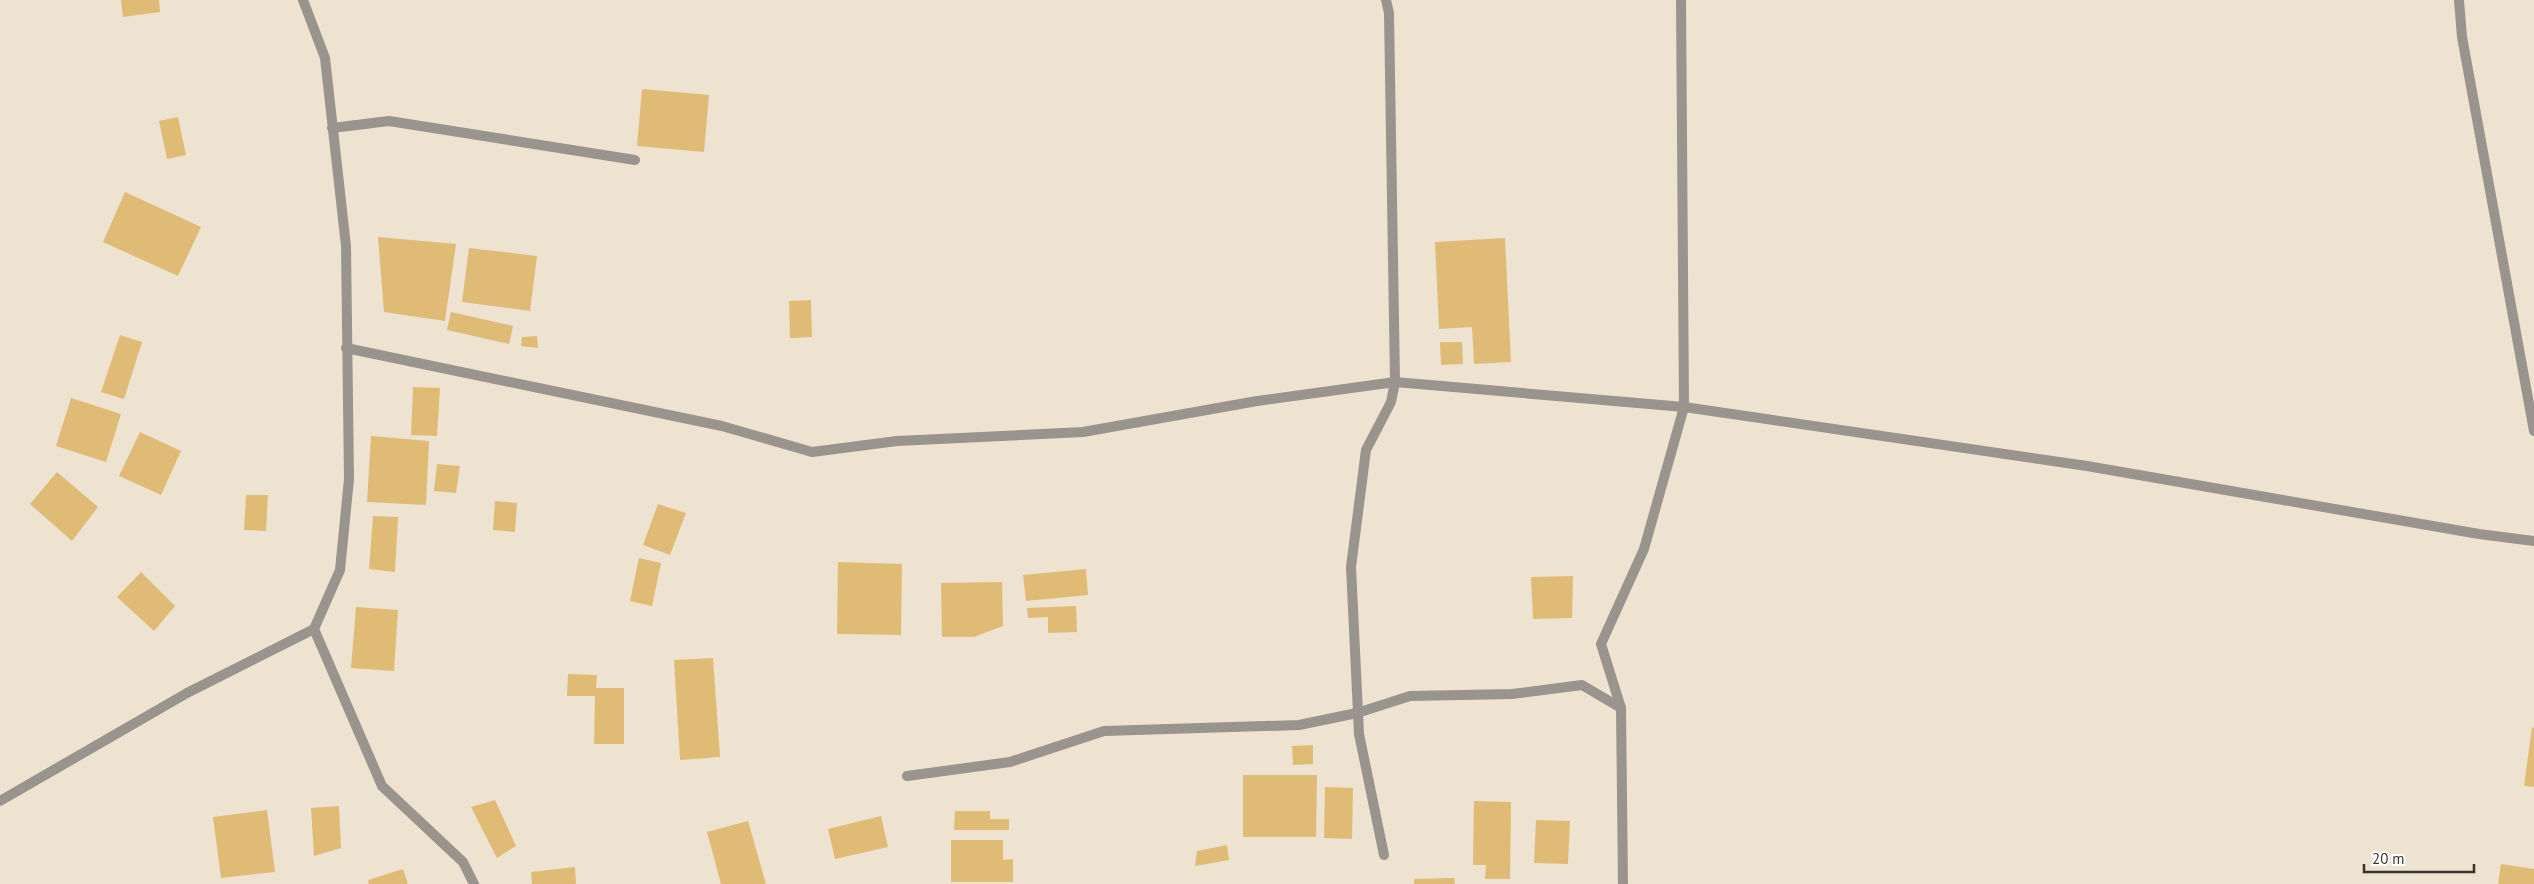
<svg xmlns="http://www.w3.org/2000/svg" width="2534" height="884" font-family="'PT Sans',sans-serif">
<rect width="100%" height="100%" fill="#eee3d0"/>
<!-- building -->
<g fill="#e0bb76">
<path d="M 121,0 L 159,0 L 160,12 L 123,17 Z"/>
<path d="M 642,89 L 709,95 L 704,152 L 637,146 Z"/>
<path d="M 178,117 L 186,155 L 167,159 L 159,121 Z"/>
<path d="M 125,192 L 201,227 L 178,276 L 103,242 Z"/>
<path d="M 378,237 L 456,244 L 445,321 L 384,312 Z"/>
<path d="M 1505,238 L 1511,362 L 1474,364 L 1472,327 L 1439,329 L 1435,242 Z"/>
<path d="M 469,248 L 537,256 L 530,311 L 462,302 Z"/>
<path d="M 811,300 L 812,337 L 790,338 L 789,301 Z"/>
<path d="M 451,312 L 513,326 L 509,344 L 447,330 Z"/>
<path d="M 120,335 L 142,342 L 124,399 L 101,392 Z"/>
<path d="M 537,336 L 538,348 L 521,346 L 522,337 Z"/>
<path d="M 1440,342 L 1462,342 L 1463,364 L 1441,365 Z"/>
<path d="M 413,387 L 440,388 L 437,436 L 411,435 Z"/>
<path d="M 71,398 L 121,414 L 106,462 L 56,446 Z"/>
<path d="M 140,432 L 181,451 L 161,495 L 119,476 Z"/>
<path d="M 371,436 L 429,441 L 426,505 L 367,502 Z"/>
<path d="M 437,464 L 460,466 L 456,493 L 434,491 Z"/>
<path d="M 57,472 L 98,507 L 72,541 L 30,504 Z"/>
<path d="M 246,495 L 268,495 L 266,531 L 244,530 Z"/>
<path d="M 495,501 L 517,503 L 515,532 L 493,530 Z"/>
<path d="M 658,504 L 686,513 L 670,555 L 643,545 Z"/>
<path d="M 373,516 L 398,517 L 395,572 L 369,569 Z"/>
<path d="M 639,558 L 661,563 L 652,606 L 630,601 Z"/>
<path d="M 838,562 L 902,564 L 901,635 L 837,634 Z"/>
<path d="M 1086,569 L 1088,595 L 1026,601 L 1023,575 Z"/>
<path d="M 141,572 L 175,606 L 154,631 L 117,597 Z"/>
<path d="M 1573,576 L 1572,618 L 1533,619 L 1531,577 Z"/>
<path d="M 1002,582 L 1003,626 L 974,637 L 942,637 L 941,583 Z"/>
<path d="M 1076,606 L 1077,632 L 1048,633 L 1048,617 L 1028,618 L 1027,608 Z"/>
<path d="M 356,607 L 398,610 L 394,671 L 351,668 Z"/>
<path d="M 713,658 L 720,757 L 680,760 L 674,660 Z"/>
<path d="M 568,674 L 597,675 L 596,688 L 624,688 L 624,744 L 594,744 L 595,696 L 567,696 Z"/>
<path d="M 2532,727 L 2534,728 L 2534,787 L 2524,786 Z"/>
<path d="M 1313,745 L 1313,764 L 1293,765 L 1292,746 Z"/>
<path d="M 1243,775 L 1317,775 L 1316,837 L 1243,837 Z"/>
<path d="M 1325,787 L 1353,788 L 1352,839 L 1324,838 Z"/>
<path d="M 495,800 L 516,846 L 497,858 L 471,807 Z"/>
<path d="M 1474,801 L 1511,802 L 1510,879 L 1485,879 L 1486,865 L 1473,865 Z"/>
<path d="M 339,806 L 341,848 L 314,856 L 311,808 Z"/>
<path d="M 267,810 L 275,872 L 221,878 L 213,817 Z"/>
<path d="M 955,811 L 990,811 L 990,819 L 1009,819 L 1009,830 L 954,830 Z"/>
<path d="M 881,816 L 888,847 L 835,859 L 828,829 Z"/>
<path d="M 1536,820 L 1570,821 L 1568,864 L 1534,863 Z"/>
<path d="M 748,821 L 766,884 L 721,884 L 707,832 Z"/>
<path d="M 951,840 L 1003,840 L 1003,860 L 1013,859 L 1013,882 L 951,882 Z"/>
<path d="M 1227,845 L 1229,860 L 1195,866 L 1197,851 Z"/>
<path d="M 2501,864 L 2534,869 L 2534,884 L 2498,884 Z"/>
<path d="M 575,867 L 576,884 L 532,884 L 531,872 Z"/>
<path d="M 403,869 L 408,884 L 369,884 L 368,880 Z"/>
<path d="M 1454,878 L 1455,884 L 1414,884 L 1414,879 Z"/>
</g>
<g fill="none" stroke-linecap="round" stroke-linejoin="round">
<!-- minor -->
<g stroke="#99948d" stroke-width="10">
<path d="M 303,0 L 325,58 L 346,246 L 349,479 L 340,570 L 314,629 L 382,786 L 463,862 L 474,884"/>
<path d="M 2459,0 L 2462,37 L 2534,431"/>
<path d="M 332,128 L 389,121 L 635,160"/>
<path d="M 346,348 L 722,426 L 812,452 L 897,441 L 1083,432 L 1257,401 L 1395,382 L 1684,407 L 2087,466 L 2479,534 L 2534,541"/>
<path d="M 907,776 L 1010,762 L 1104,731 L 1299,725 L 1357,713 L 1410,696 L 1512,694 L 1582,685 L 1621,708"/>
<path d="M 0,801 L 187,693 L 314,629"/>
<path d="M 1384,855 L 1359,734 L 1351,567 L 1366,450 L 1391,402 L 1395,382 L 1389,13 L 1386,0"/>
<path d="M 1623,884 L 1621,708 L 1601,644 L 1644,549 L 1684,407 L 1681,0"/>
</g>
</g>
<!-- scale -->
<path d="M2364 864v8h110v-8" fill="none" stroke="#38342d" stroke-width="2.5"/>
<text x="2372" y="864" font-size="15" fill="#38342d" stroke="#ffffff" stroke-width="4" paint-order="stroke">20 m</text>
</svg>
